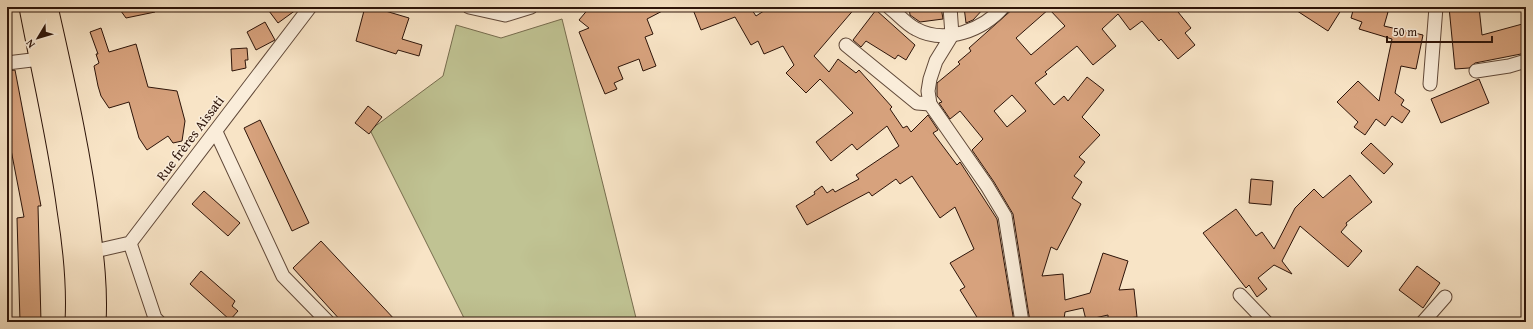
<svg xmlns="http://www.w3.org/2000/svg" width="1533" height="329" font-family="'Gentium Book Plus',serif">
<rect width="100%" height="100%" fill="#f8e4c6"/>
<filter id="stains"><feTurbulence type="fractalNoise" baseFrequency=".005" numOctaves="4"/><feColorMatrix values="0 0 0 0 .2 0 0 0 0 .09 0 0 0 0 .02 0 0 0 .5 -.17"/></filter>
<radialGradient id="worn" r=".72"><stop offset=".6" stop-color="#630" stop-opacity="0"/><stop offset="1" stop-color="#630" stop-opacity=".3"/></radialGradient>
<!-- green -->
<path fill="#c0c393" stroke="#766c4e" d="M 562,19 L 637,322 L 466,322 L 370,130 L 443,76 L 456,25 L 501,38 Z"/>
<!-- building -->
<g fill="#d7a27d" stroke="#2d1409" fill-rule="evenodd">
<path d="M 118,7 L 155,7 L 155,12 L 126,18 Z"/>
<path d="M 266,7 L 300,7 L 278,23 Z"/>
<path d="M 365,7 L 372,7 L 409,18 L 402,39 L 422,45 L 419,56 L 398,50 L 396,54 L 356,41 Z"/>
<path d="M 590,7 L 670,7 L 647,19 L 653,34 L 645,37 L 656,66 L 643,71 L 639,59 L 618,67 L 623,79 L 614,83 L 617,89 L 605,94 L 579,32 L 589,28 L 579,20 Z"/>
<path d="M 692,7 L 758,7 L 752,10 L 756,16 L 770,7 L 856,7 L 814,56 L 829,72 L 838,59 L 856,73 L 859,70 L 892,107 L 890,109 L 903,128 L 907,126 L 911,132 L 928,115 L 938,130 L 933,133 L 957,165 L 960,162 L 997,219 L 1014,322 L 980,322 L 960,290 L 965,287 L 950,263 L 974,249 L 955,207 L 940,218 L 912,176 L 900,184 L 896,179 L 872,196 L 869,192 L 807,225 L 796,206 L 815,194 L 814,192 L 822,186 L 827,193 L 833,189 L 835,192 L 859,179 L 856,175 L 899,146 L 887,126 L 857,150 L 852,144 L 831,161 L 816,142 L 853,113 L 820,79 L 806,93 L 786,73 L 794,65 L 783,46 L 764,54 L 758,41 L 751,45 L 735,17 L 701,30 Z"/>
<path d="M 909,7 L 941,7 L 943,19 L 920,22 L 910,15 Z"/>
<path d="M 964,7 L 985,7 L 973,20 L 966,23 Z"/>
<path d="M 1015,7 L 1174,7 L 1191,28 L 1185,33 L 1195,45 L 1178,59 L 1161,39 L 1159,41 L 1142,21 L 1130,30 L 1118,14 L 1102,29 L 1116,46 L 1093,65 L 1077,46 L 1045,72 L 1047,74 L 1035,83 L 1054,105 L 1064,96 L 1068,101 L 1087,77 L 1104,90 L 1082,117 L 1100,135 L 1079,157 L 1085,162 L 1074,176 L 1082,182 L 1072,198 L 1081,204 L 1057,250 L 1051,247 L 1042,276 L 1063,274 L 1065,300 L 1090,293 L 1103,253 L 1128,261 L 1119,290 L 1134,289 L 1137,317 L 1108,320 L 1108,315 L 1086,320 L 1083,308 L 1065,312 L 1064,319 L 1039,318 L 1040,322 L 1030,322 L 1013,214 L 994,182 L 972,150 L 983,139 L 960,111 L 950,119 L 939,103 L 942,102 L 937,96 L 937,83 L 960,64 L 958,62 L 971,51 L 969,48 ZM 1049,9 L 1065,26 L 1031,55 L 1016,38 ZM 1012,95 L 1026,111 L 1007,127 L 994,111 Z"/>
<path d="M 1291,7 L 1343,7 L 1328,31 Z"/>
<path d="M 1354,7 L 1383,7 L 1382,10 L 1388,12 L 1384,26 L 1423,35 L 1416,69 L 1401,66 L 1395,93 L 1404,100 L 1401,105 L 1410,111 L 1402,123 L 1392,116 L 1385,126 L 1376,119 L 1365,135 L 1354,127 L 1358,122 L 1337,102 L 1358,81 L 1379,101 L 1392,39 L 1359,29 L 1362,22 L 1351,18 Z"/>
<path d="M 1449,7 L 1479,7 L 1482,35 L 1526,23 L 1526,53 L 1475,63 L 1469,68 L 1455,69 Z"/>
<path d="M 876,10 L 915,45 L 906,60 L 898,55 L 895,59 L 866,41 L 861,47 L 853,40 Z"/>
<path d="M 265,22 L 275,40 L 256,50 L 247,32 Z"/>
<path d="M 101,28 L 109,52 L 136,44 L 148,87 L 177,91 L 185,121 L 182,141 L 173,143 L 168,136 L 147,150 L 139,138 L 129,102 L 109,108 L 101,96 L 98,86 L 94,66 L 99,63 L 96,54 L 98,54 L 90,32 Z"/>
<path d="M 247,48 L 248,60 L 245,60 L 246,68 L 232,71 L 231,49 Z"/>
<path d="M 15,70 L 41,206 L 38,206 L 41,322 L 20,322 L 17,218 L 24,217 L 7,129 L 7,71 Z"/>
<path d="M 1479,79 L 1489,103 L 1441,123 L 1431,99 Z"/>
<path d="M 368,106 L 382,117 L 369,134 L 355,123 Z"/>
<path d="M 260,120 L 309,223 L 292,231 L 244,128 Z"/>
<path d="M 1371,143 L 1393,164 L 1384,174 L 1361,153 Z"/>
<path d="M 1350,175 L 1372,202 L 1346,223 L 1347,225 L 1341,232 L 1362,251 L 1348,267 L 1300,226 L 1282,261 L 1292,274 L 1274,265 L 1258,278 L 1267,289 L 1257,297 L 1249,285 L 1246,288 L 1203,233 L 1236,209 L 1256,236 L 1262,232 L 1274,249 L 1295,208 L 1314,189 L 1323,198 Z"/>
<path d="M 1251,179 L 1273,181 L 1271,205 L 1249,203 Z"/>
<path d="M 204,191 L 240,223 L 228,236 L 192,204 Z"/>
<path d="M 321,241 L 397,322 L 342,322 L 293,268 Z"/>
<path d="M 1417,266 L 1440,283 L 1423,308 L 1399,290 Z"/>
<path d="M 201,271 L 235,301 L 232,306 L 238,311 L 230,320 L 190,284 Z"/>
</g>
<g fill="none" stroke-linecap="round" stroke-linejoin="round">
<defs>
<g id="minor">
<path d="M 469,7 L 505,15 L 531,7"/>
<path d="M 889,7 C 898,14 906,24 916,29 C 945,45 983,30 1003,7"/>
<path d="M 950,7 L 952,35 L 936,61 L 930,79 L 928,91 L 930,104 L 987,186 L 1005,216 L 1022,322"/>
<path d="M 846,45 L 917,103 L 930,104"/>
<path d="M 7,63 L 40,59"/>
<path d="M 1476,71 L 1509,66 L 1526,61"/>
<path d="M 1430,84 L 1436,7"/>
<path d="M 216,132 L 283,276 L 328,322"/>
<path d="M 130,243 L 155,318 L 159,322"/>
<path d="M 86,253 L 130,243 L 310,7"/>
<path d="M 1240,295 L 1266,322"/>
<path d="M 1423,322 L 1445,297"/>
</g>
<g id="primary">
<path d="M 30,7 C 43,75 59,142 68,210 C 74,247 78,285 76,322"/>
<path d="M 47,7 C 63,79 80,151 89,225 C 93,257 97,290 95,322"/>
</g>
</defs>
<!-- minor casing -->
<use href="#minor" stroke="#604838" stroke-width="15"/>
<!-- primary casing -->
<use href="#primary" stroke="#2d1409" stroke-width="23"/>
<!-- minor -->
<use href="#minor" stroke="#faedda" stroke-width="13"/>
<!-- primary -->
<use href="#primary" stroke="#f8e4c6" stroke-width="21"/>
</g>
<g text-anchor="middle" stroke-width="3" stroke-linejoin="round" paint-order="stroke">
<!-- street labels -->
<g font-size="14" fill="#2d1409" stroke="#faedda">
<text transform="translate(190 138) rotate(-53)" y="5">Rue frères Aissati</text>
</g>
</g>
<!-- margin -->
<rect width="1533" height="329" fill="none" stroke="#f8e4c6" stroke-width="24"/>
<rect x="8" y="8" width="1517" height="313" fill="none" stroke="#2d1409" stroke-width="2"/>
<rect x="12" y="12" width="1509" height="305" fill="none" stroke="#2d1409"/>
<!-- north arrow -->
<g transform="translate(38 38) rotate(232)" stroke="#faedda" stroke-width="3" paint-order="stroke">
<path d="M0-3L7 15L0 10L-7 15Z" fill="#2d1409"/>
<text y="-6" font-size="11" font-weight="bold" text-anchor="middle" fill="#2d1409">N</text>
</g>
<!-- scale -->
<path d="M1387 36v6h105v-6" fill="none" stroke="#2d1409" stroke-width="2"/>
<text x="1393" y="36" font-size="12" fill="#2d1409" stroke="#faedda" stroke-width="3" paint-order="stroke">50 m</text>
<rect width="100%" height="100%" filter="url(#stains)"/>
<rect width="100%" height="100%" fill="url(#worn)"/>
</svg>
